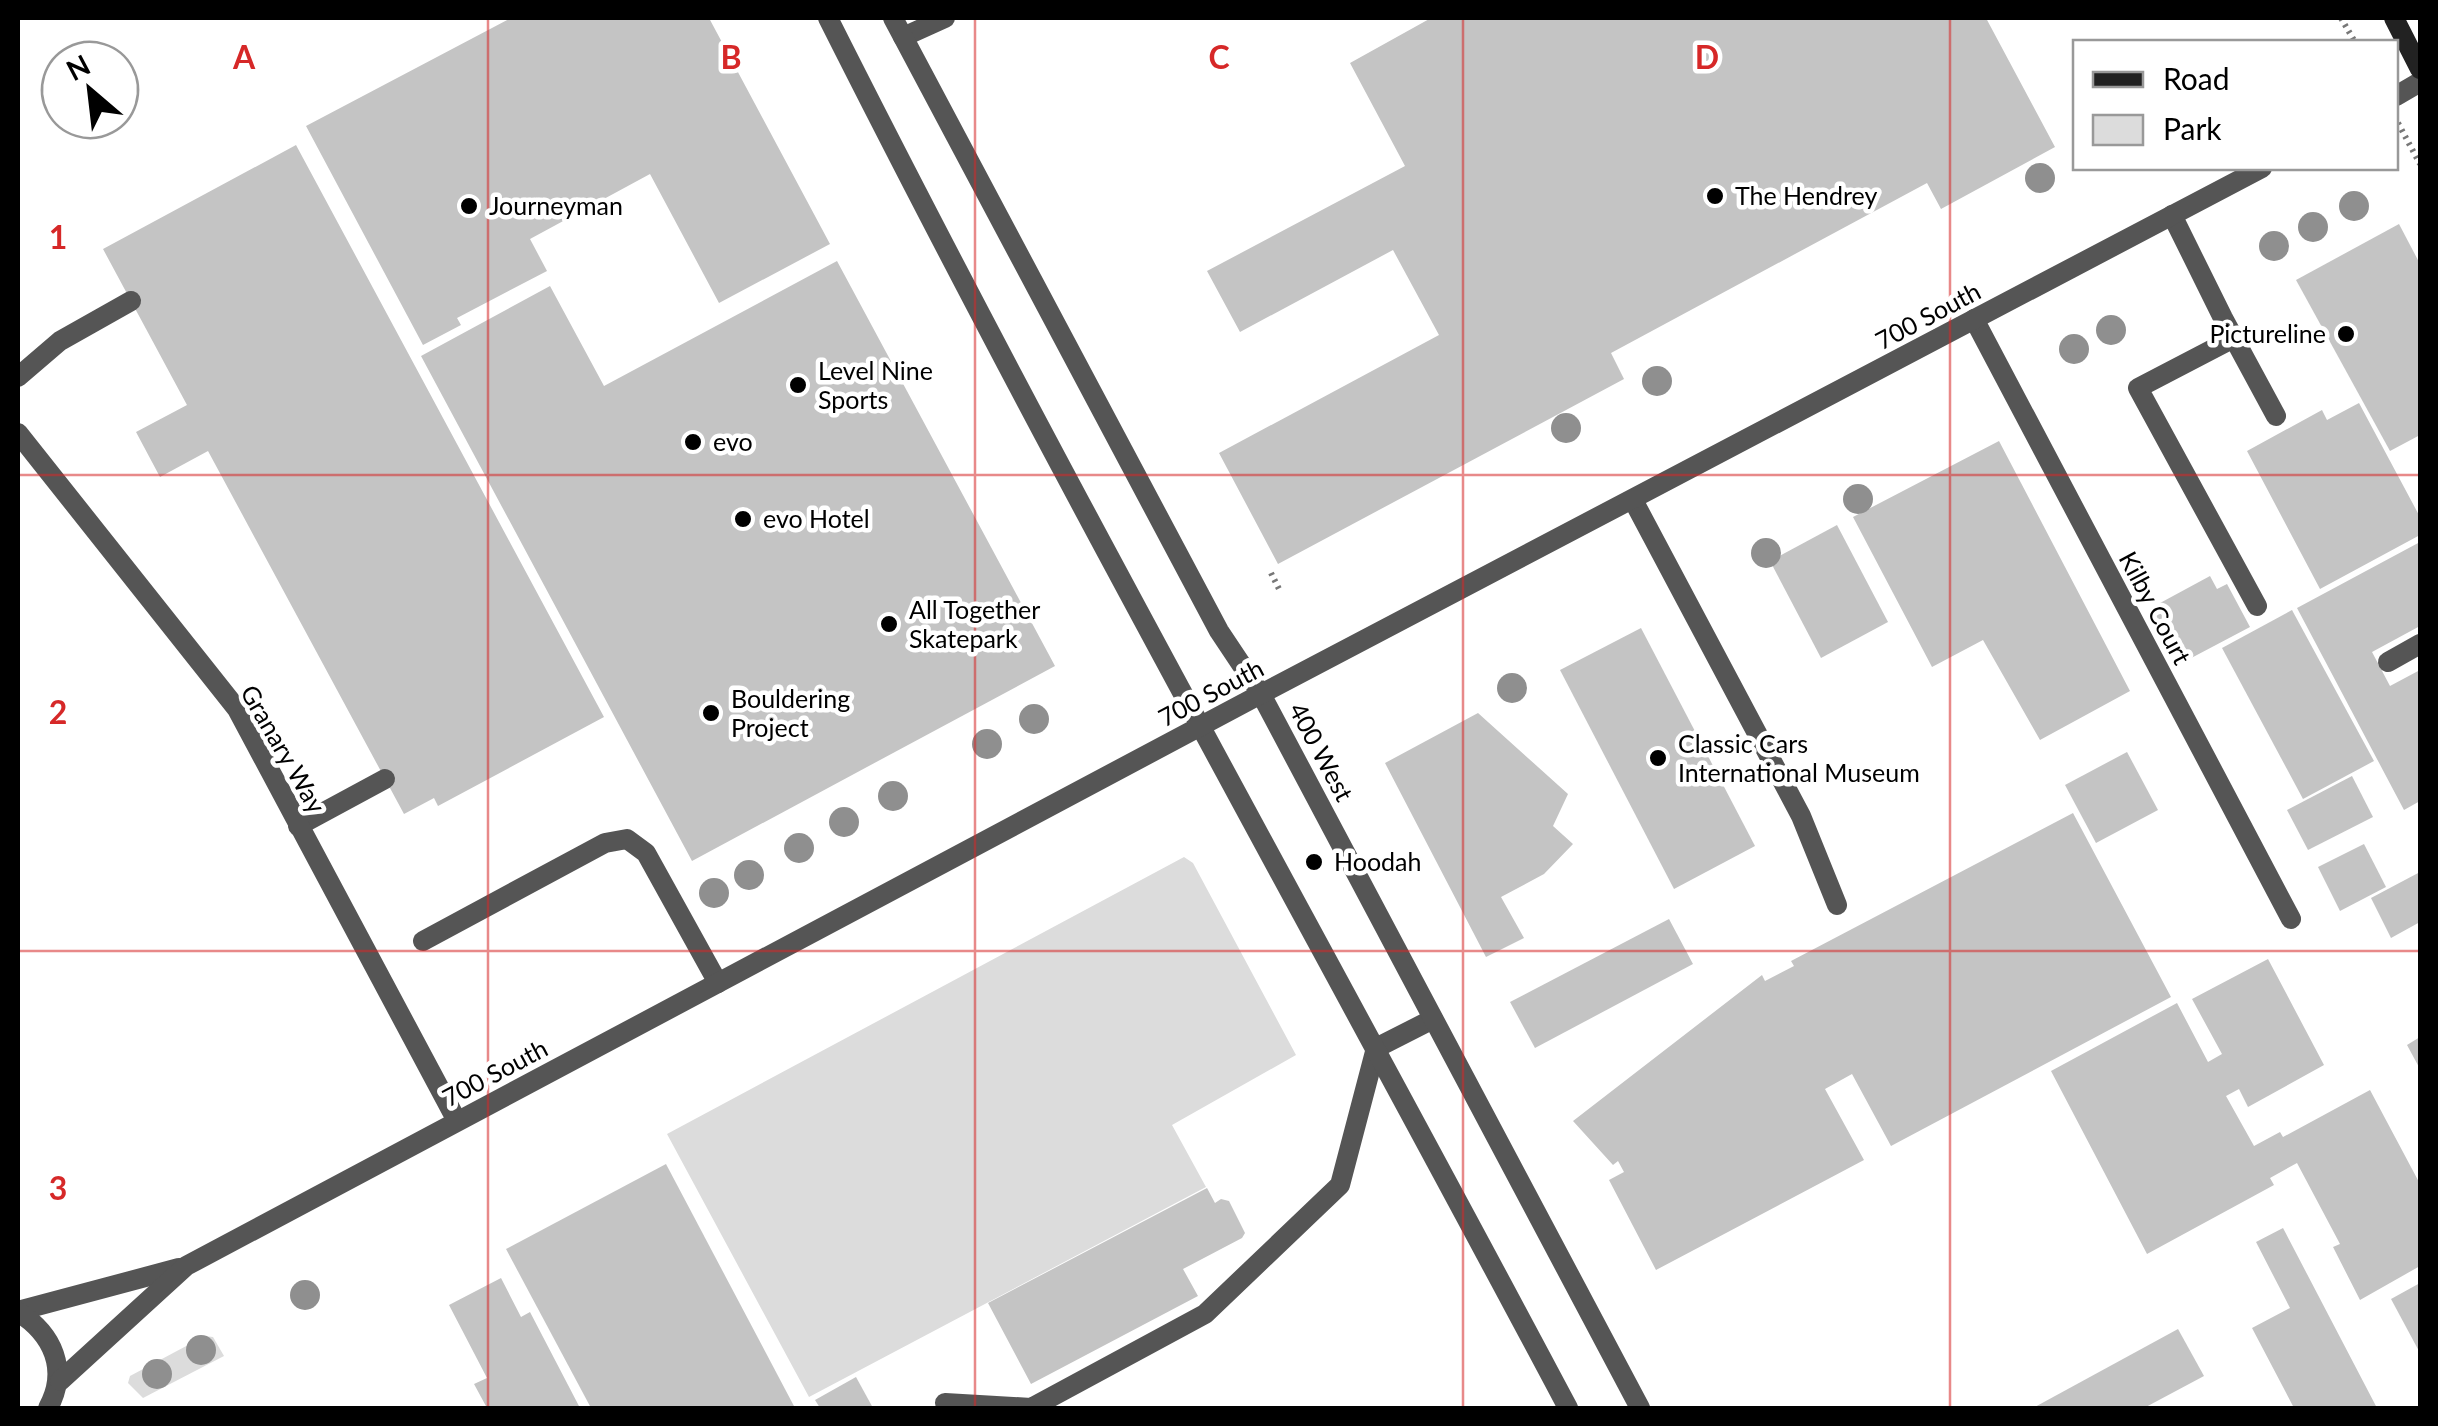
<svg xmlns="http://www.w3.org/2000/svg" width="2438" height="1426" font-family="Lato,sans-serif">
<rect width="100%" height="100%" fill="#fff"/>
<!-- green -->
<g fill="#dcdcdc">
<path d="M 1184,857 L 1193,863 L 1296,1055 L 1172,1125 L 1206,1187 L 809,1397 L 667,1134 Z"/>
<path d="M 205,1336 L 213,1337 L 224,1356 L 143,1398 L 128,1383 L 130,1376 Z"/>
</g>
<!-- building -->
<g fill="#c4c4c4">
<path d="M 511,18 L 709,18 L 830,244 L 719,303 L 650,174 L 530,239 L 547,271 L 457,318 L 461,325 L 423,345 L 306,126 Z"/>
<path d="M 1431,18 L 1986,18 L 2055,147 L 1941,209 L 1927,183 L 1611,353 L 1624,379 L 1278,564 L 1219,453 L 1439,335 L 1393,250 L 1240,332 L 1207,271 L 1405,166 L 1350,63 Z"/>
<path d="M 296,145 L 604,717 L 438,806 L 434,798 L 404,814 L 208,451 L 160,477 L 136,432 L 187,405 L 103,249 Z"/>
<path d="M 2399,224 L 2420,264 L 2420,435 L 2390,451 L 2296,280 Z"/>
<path d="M 837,261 L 1055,666 L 692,861 L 421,356 L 550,286 L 604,386 Z"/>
<path d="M 2359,403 L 2420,517 L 2420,535 L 2320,589 L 2247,451 L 2322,410 L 2327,420 Z"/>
<path d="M 1999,441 L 2130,691 L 2040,740 L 1983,640 L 1932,667 L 1853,517 Z"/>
<path d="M 1837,525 L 1888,622 L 1821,658 L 1770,561 Z"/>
<path d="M 2420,542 L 2420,626 L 2372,652 L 2390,686 L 2420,670 L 2420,801 L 2404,810 L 2297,608 Z"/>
<path d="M 2210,576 L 2217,589 L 2227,584 L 2250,627 L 2178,665 L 2149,609 Z"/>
<path d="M 2292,610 L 2374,761 L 2303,799 L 2222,648 Z"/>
<path d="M 1641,628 L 1755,846 L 1674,889 L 1560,670 Z"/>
<path d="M 1478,713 L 1568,794 L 1553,826 L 1573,844 L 1544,874 L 1501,897 L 1524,938 L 1486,957 L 1385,763 Z"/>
<path d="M 2127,752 L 2158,810 L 2096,843 L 2065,785 Z"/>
<path d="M 2352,776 L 2373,817 L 2308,850 L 2287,810 Z"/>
<path d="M 2073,813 L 2171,997 L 1891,1146 L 1852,1074 L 1825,1089 L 1864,1160 L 1656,1270 L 1609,1180 L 1624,1172 L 1618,1161 L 1613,1165 L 1573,1121 L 1762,975 L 1765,981 L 1794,966 L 1791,961 Z"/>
<path d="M 2364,844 L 2386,887 L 2340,911 L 2318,867 Z"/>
<path d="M 2420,872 L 2420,922 L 2391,938 L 2371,898 Z"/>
<path d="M 1669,919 L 1693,964 L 1535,1048 L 1510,1002 Z"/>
<path d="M 2268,959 L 2324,1065 L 2248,1107 L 2239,1089 L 2226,1096 L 2254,1146 L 2280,1132 L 2283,1137 L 2370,1090 L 2420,1184 L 2420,1266 L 2360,1300 L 2333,1247 L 2340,1244 L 2297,1163 L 2270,1178 L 2274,1185 L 2147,1254 L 2051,1071 L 2177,1003 L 2208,1062 L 2222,1054 L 2192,999 Z"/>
<path d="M 2420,1037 L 2420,1069 L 2407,1045 Z"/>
<path d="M 666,1164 L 795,1408 L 591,1408 L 506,1249 Z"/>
<path d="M 1207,1188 L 1215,1203 L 1221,1199 L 1229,1201 L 1245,1233 L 1242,1238 L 1183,1269 L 1198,1296 L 1031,1384 L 988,1303 Z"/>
<path d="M 2283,1228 L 2377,1408 L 2294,1408 L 2252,1328 L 2290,1308 L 2256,1242 Z"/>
<path d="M 501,1278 L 521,1317 L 530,1312 L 580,1408 L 487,1408 L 474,1384 L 487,1378 L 449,1305 Z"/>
<path d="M 2420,1283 L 2420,1353 L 2391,1299 Z"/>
<path d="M 2178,1329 L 2204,1376 L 2144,1408 L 2033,1408 Z"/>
<path d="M 856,1377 L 873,1408 L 820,1408 L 815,1400 Z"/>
</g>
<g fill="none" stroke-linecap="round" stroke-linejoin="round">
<!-- path -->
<g stroke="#777" stroke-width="6" stroke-dasharray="2.5 5" stroke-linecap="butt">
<path d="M 2341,18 L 2355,42"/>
<path d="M 2398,123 L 2420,164"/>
<path d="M 1271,573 L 1279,589"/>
</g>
<!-- service -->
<g stroke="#555" stroke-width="20">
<path d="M 903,37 L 945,18"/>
<path d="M 2172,215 L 2223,318 L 2276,416"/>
<path d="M 2234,338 L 2138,388 L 2257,606"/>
<path d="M 18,377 L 60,341 L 131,301"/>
<path d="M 1633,500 L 1801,816 L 1837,905"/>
<path d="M 2388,662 L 2420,644"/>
<path d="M 298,826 L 385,779"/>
<path d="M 423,941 L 605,843 L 627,839 L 646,853 L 718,983"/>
<path d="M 945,1403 L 1031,1408 L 1205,1314 L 1340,1185 L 1376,1048 L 1433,1019"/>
</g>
<!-- minor -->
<g stroke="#555" stroke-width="20">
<path d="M 828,18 C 1064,487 1322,944 1568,1408"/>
<path d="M 893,18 L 1219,631 L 1261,694 L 1640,1408"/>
<path d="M 2396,96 L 2420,82"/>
<path d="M 1974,319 L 2291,919"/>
<path d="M 18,433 L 237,709 L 457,1121"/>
<path d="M 18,1311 L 179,1268"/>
<path d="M 18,1312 C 53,1334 69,1370 48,1408"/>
<path d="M 60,1381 L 186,1266 L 1261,694 L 2262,168"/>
</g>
<!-- secondary -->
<path stroke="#222" stroke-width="20" d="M 2394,18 L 2420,69"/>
</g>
<!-- trees -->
<g fill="#8f8f8f">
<circle cx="2040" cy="178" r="15"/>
<circle cx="2354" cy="206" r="15"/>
<circle cx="2313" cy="227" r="15"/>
<circle cx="2274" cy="246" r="15"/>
<circle cx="2111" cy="330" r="15"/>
<circle cx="2074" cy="349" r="15"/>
<circle cx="1657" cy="381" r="15"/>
<circle cx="1566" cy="428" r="15"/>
<circle cx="1858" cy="499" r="15"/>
<circle cx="1766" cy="553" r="15"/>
<circle cx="1512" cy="688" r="15"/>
<circle cx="1034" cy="719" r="15"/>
<circle cx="987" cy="744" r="15"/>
<circle cx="893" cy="796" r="15"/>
<circle cx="844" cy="822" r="15"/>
<circle cx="799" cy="848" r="15"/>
<circle cx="749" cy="875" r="15"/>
<circle cx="714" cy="893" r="15"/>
<circle cx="305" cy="1295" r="15"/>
<circle cx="201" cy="1350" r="15"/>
<circle cx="157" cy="1374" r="15"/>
</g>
<!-- grid -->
<path fill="none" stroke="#d62828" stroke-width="2.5" stroke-opacity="0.55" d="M 488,18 L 488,1408M 975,18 L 975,1408M 1463,18 L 1463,1408M 1950,18 L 1950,1408M 18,475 L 2420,475M 18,951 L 2420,951"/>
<!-- markers -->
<g fill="#000" stroke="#fff" stroke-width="4">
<circle cx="1715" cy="196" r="10"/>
<circle cx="469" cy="206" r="10"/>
<circle cx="2346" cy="334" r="10"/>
<circle cx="798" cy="385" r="10"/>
<circle cx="693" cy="442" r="10"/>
<circle cx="743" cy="519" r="10"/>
<circle cx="889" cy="624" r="10"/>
<circle cx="711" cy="713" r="10"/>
<circle cx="1658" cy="758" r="10"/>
<circle cx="1314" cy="862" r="10"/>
</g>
<g text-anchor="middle" stroke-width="9" stroke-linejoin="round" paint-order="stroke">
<!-- poi labels -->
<g font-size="25" fill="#000" stroke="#fff" text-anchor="start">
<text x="1735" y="205">The Hendrey</text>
<text x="489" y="215">Journeyman</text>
<text x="2326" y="343" text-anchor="end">Pictureline</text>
<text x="818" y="380">Level Nine<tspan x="818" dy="29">Sports</tspan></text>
<text x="713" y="451">evo</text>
<text x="763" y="528">evo Hotel</text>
<text x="909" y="619">All Together<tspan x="909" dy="29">Skatepark</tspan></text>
<text x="731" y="708">Bouldering<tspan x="731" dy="29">Project</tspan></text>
<text x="1678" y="753">Classic Cars<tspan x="1678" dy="29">International Museum</tspan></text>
<text x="1334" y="871">Hoodah</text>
</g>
<!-- street labels -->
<g font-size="25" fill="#000" stroke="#fff">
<text transform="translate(1928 316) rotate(-28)" y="9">700 South</text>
<text transform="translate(2155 608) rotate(62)" y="9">Kilby Court</text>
<text transform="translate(1211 693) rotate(-28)" y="9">700 South</text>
<text transform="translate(283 749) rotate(60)" y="9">Granary Way</text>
<text transform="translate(1321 752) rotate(62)" y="9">400 West</text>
<text transform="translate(495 1073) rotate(-28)" y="9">700 South</text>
</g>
</g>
<g font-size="32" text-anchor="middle" font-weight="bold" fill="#d62828" stroke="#fff" stroke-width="9" stroke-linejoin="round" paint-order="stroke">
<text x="244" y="69">A</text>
<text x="731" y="69">B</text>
<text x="1219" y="69">C</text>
<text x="1707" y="69">D</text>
<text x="58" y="249">1</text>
<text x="58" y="724">2</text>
<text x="58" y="1200">3</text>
</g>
<!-- border -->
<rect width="2438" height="1426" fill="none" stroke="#000000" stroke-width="40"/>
<!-- legend -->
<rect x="2073" y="40" width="325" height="130" fill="#ffffff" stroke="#999999" stroke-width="2.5"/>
<rect x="2093" y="72" width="50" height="15" fill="#222222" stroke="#999999" stroke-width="2.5"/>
<text x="2163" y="90" font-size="30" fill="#000000">Road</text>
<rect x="2093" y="115" width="50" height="30" fill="#dcdcdc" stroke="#999999" stroke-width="2.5"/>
<text x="2163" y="140" font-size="30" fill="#000000">Park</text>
<!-- north arrow -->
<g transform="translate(90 90) rotate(332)"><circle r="48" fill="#ffffff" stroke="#999999" stroke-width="2.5"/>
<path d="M0-8L18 38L0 25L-18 38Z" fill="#000000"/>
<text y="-15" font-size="28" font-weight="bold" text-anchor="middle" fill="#000000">N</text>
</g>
</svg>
